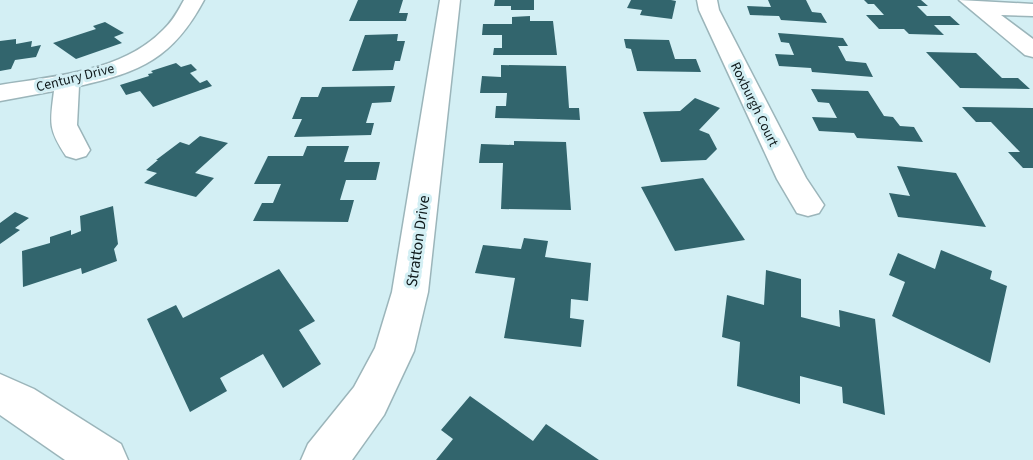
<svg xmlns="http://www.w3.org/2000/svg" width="1033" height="460" font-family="'Source Sans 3',sans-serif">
<rect width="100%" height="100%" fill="#d3eff4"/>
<!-- building -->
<g fill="#32656d">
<path d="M 358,0 L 403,0 L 399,13 L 408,13 L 406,21 L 349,21 Z"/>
<path d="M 495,0 L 534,0 L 534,10 L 511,10 L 511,6 L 494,6 Z"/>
<path d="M 631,0 L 671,0 L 676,1 L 672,19 L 640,15 L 642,10 L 627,8 Z"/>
<path d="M 768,0 L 806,0 L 812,12 L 821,13 L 827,23 L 781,20 L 779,16 L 750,15 L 747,6 L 771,7 Z"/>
<path d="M 864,0 L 921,0 L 928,6 L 917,6 L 927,16 L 950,16 L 960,25 L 934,25 L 944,35 L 909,34 L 904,29 L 879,29 L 866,15 L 884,15 L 874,4 L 868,4 Z"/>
<path d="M 530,16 L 530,21 L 553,21 L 557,55 L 493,55 L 494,48 L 502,48 L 502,35 L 482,35 L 483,24 L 512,24 L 512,17 Z"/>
<path d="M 105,22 L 124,33 L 114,37 L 122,43 L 76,59 L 53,43 L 96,29 L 93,26 Z"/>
<path d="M 778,33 L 843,38 L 848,46 L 838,46 L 846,61 L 866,63 L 873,77 L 812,72 L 811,68 L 779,66 L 775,54 L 794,55 L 789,43 L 781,42 Z"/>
<path d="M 398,34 L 397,41 L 405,41 L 400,61 L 395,61 L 393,70 L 352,71 L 365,35 Z"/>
<path d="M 16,39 L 16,44 L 32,41 L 31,47 L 41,45 L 36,57 L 15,60 L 11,69 L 0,71 L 0,41 Z"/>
<path d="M 624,39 L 669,40 L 675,59 L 696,59 L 701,72 L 637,71 L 631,49 L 626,48 Z"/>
<path d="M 926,52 L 976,53 L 1002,78 L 1018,78 L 1030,89 L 960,88 Z"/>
<path d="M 176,63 L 181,67 L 191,64 L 197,70 L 190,73 L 200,83 L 207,80 L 212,86 L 153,107 L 140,91 L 126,95 L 120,85 L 149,76 L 148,74 L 153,73 L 151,71 Z"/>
<path d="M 501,65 L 566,66 L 569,108 L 579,108 L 580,120 L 495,118 L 496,106 L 506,106 L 507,93 L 480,93 L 482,76 L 501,77 Z"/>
<path d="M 395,86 L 391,102 L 372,103 L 366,123 L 374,123 L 371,135 L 294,137 L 302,119 L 292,119 L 301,97 L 318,97 L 322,87 Z"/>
<path d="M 811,89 L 868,91 L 884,116 L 893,117 L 900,126 L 914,127 L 923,142 L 857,138 L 854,133 L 819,131 L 812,117 L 837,118 L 829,103 L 818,102 Z"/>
<path d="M 695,98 L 720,108 L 699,130 L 709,134 L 717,149 L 706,160 L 661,162 L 643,112 L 680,111 Z"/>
<path d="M 962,107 L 1033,108 L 1033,168 L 1023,168 L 1008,152 L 1020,152 L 991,122 L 976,122 Z"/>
<path d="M 200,136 L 228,143 L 195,173 L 214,178 L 196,197 L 144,183 L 157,173 L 146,170 L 158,160 L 156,160 L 180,142 L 189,145 Z"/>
<path d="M 514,141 L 566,142 L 571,210 L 501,209 L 503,163 L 479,163 L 481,144 L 514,145 Z"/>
<path d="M 307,146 L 349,146 L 344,162 L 380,162 L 376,180 L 346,180 L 340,200 L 354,200 L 348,222 L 253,221 L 262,203 L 273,203 L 281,184 L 254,184 L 268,156 L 303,156 Z"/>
<path d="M 897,166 L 956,173 L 986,227 L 898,217 L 889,193 L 910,196 Z"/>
<path d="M 703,178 L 745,240 L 675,251 L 641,187 Z"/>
<path d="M 113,206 L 118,244 L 114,249 L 117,261 L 82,274 L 81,268 L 23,287 L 22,251 L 50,243 L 50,237 L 71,230 L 71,235 L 81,231 L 80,216 Z"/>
<path d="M 15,212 L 29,218 L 15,228 L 20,230 L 0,244 L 0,223 Z"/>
<path d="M 524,238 L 548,241 L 545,257 L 591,263 L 588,301 L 571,299 L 570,318 L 584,320 L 581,347 L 504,338 L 515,278 L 475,273 L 483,245 L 521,249 Z"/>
<path d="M 941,250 L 992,271 L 990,279 L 1007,286 L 990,363 L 892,316 L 905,282 L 889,275 L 898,253 L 935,269 Z"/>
<path d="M 279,269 L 315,321 L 299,330 L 321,364 L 283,388 L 263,354 L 220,378 L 227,391 L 190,412 L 147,319 L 176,305 L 183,318 Z"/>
<path d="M 766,270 L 801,279 L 801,317 L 840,327 L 839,310 L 875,319 L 885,415 L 843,403 L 842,387 L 800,376 L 800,404 L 737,386 L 740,342 L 722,337 L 727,295 L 764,305 Z"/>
<path d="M 470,396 L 533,441 L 546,424 L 599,460 L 436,460 L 453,439 L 441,430 Z"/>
</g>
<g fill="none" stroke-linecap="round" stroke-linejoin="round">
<defs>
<g id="minor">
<path d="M 184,0 L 204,0 C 173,58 141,72 79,86 L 77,125 L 90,150 L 86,156 L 76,159 L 66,156 C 48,129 50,123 54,91 L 0,101 L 0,85 C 55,76 122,72 163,30 C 172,22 178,11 184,0 Z"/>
<path d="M 440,0 L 460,0 L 428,292 L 414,351 L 384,415 L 352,460 L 301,460 L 308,444 L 354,387 L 375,348 L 392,292 Z"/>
<path d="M 697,0 L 717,0 L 719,10 L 806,178 L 824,205 L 819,213 L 808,216 L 797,213 L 777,179 L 699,10 Z"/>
<path d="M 959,0 L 1033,4 L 1033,16 L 1001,15 L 1033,39 L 1033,57 L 1025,55 Z"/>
<path d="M 0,374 L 34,389 L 121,444 L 128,460 L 65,460 L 0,415 Z"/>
</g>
</defs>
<!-- minor casing -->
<use href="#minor" stroke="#9bb5ba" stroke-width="3"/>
<!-- minor -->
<use href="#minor" fill="#fff" fill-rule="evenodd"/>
</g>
<g text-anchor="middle" stroke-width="6" stroke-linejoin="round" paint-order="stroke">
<!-- far-street labels -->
<g font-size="14" fill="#0f191b" stroke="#d3eff4">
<text transform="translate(75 77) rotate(-14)" y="5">Century Drive</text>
<text transform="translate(755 104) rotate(64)" y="5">Roxburgh Court</text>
</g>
<!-- street labels -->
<g font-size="16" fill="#0f191b" stroke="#d3eff4">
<text transform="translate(417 241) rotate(-82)" y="6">Stratton Drive</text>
</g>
</g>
</svg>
